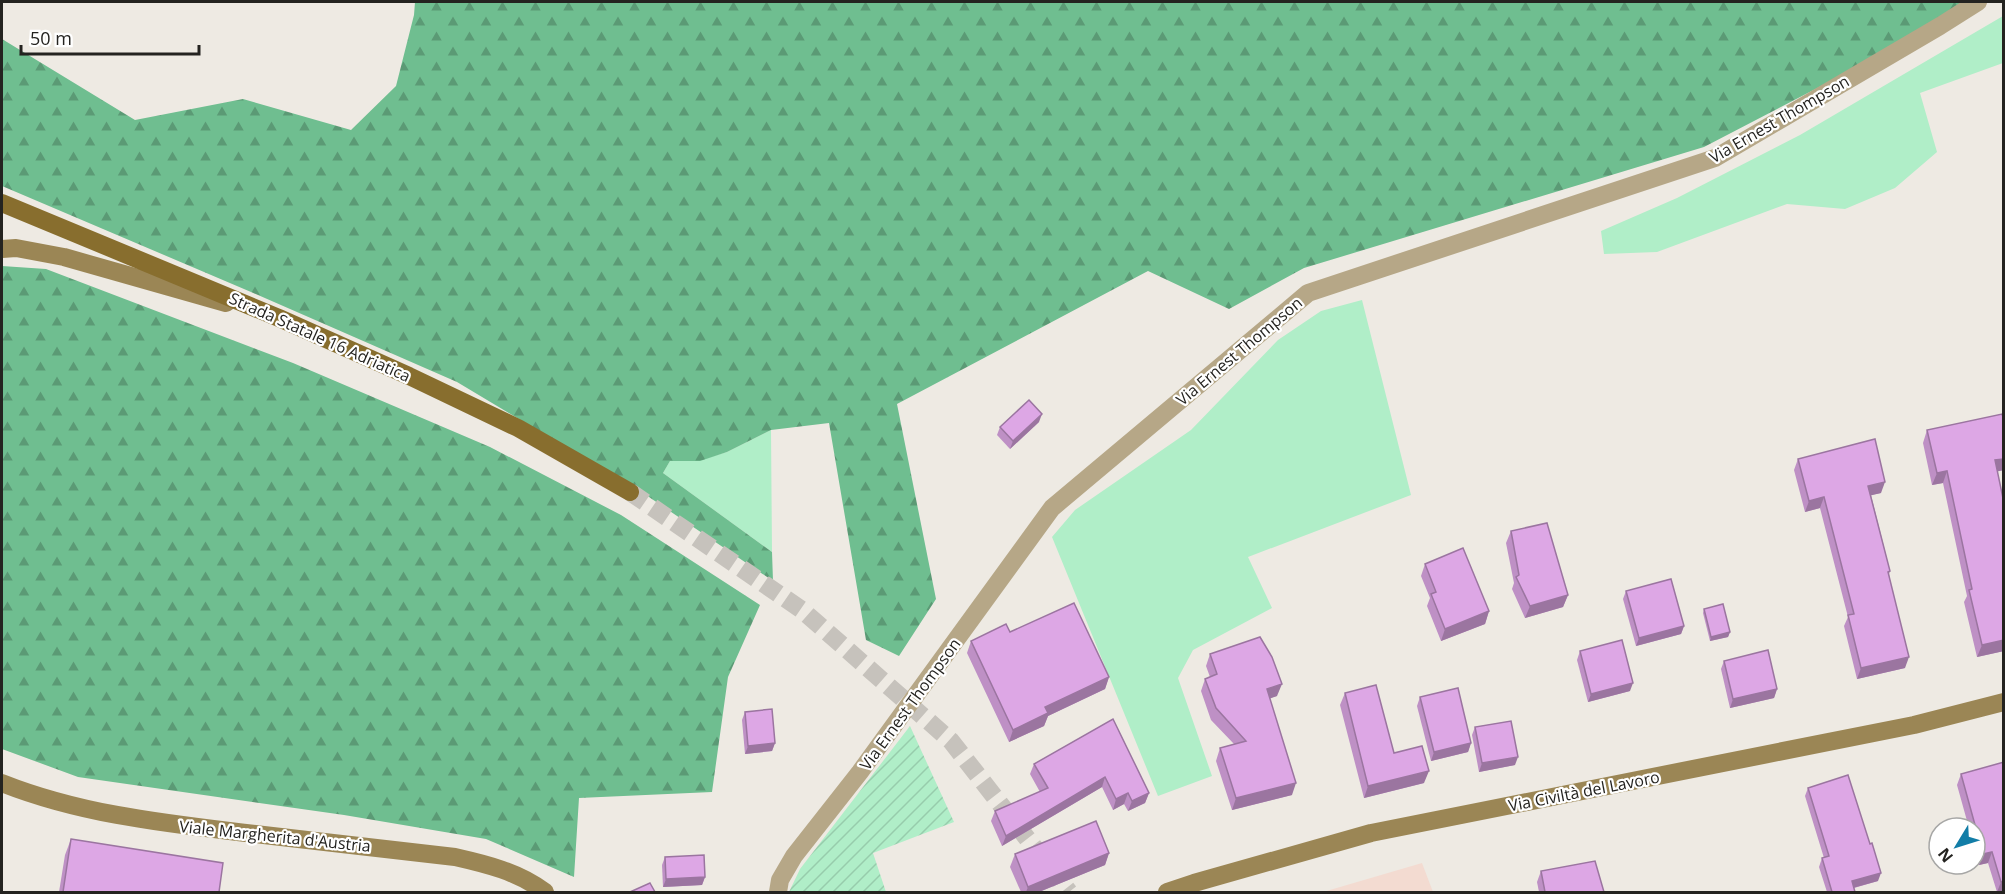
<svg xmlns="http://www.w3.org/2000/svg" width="2005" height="894" font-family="'Open Sans',sans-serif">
<defs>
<pattern id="forest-firs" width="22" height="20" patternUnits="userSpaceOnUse" patternTransform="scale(1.5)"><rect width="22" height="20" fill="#6fbe90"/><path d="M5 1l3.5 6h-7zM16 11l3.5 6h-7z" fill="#5b9a75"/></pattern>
<pattern id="garden-furrows" width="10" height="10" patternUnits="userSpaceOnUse" patternTransform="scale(1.5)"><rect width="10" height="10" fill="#b0eec8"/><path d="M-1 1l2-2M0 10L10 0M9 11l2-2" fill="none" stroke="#97ccac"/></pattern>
</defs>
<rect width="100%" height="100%" fill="#eeeae3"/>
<!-- commercial -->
<path fill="#f3dbd1" d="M 1422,863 L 1433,892 L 1323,892 Z"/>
<!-- green -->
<g fill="#b0eec8">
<path d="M 2003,16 L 2003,63 L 1920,93 L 1937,152 L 1895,188 L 1845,209 L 1787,204 L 1657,252 L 1604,254 L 1601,231 L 1677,198 L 1800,135 Z"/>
<path d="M 1362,300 L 1411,495 L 1248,557 L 1272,608 L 1193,650 L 1178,678 L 1212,776 L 1158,796 L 1052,537 L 1075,510 L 1191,430 L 1278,340 L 1321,311 Z"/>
<path d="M 771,430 L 772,552 L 663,473 L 670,461 L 700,460 L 727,452 Z"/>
</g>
<!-- forest -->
<g fill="url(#forest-firs)">
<path d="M 415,2 L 1983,2 L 1704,147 L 1304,268 L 1229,309 L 1148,271 L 897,404 L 936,599 L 899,656 L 866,640 L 829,423 L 771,430 L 727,452 L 700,461 L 670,461 L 663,473 L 772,552 L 773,581 L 649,497 L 457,382 L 251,292 L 2,186 L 2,39 L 135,120 L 243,99 L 351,130 L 396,86 L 414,15 Z"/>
<path d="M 2,266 L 46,269 L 293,363 L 490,447 L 621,515 L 760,605 L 728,677 L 712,792 L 579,798 L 574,877 L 486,839 L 344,815 L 78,777 L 2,749 Z"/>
</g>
<!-- garden -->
<path fill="url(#garden-furrows)" d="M 910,726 L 954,822 L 873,853 L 886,892 L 789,892 L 800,869 Z"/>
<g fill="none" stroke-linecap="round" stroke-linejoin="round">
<!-- primary-tunnel -->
<path stroke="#c6c2bc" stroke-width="18" stroke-dasharray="18 9" stroke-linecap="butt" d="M 630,492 L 802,610 L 951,741 L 1069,892"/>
<!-- tertiary -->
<path stroke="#b6a787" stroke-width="18" d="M 778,892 L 780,880 L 794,856 L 860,772 L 1052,508 L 1308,293 L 1715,158 L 1940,26 L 1978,2"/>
<!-- secondary -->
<g stroke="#9b8655" stroke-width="18">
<path d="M 2,249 L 16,248 L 64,257 L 226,303"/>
<path d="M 2,783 C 80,814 163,823 246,833 C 316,841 385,849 455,857 C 486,864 519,872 545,892"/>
<path d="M 1167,892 L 1194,883 L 1371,833 L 1914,725 L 2004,702"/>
</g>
<!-- primary -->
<path stroke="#886e2e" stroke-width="18" d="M 2,203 L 279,318 L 409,376 L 518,428 L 630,492"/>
</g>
<!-- wall -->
<g fill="#be90c5">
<path d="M 2004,420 L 2004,470 L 1997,471 L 2004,503 L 2004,651 L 1977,657 L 1964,602 L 1967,596 L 1943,483 L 1932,485 L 1923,443 L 1927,430 Z"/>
<path d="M 1039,422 L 1010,449 L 997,435 L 1000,427 Z"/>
<path d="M 1798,459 L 1881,493 L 1871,495 L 1890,571 L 1889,574 L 1905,668 L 1857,679 L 1844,626 L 1848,617 L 1820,508 L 1805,512 L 1794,470 Z"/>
<path d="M 1511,531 L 1568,595 L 1563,607 L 1525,618 L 1512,589 L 1514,583 L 1506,543 Z"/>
<path d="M 1425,564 L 1489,611 L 1485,624 L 1441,641 L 1427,606 L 1430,598 L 1421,576 Z"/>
<path d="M 1626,591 L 1684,626 L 1681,634 L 1636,646 L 1623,599 Z"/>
<path d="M 1704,609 L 1730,632 L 1728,637 L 1710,641 L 1703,613 Z"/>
<path d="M 1010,632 L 1109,677 L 1105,689 L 1048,716 L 1044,726 L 1009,742 L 967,653 L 971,641 Z"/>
<path d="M 1580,651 L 1630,691 L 1588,702 L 1577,660 Z"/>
<path d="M 1210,654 L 1277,696 L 1270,698 L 1292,795 L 1232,810 L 1216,761 L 1220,748 L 1234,744 L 1211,720 L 1201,691 L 1205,679 L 1210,677 L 1206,666 Z"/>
<path d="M 1724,661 L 1777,689 L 1774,698 L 1730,708 L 1721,669 Z"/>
<path d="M 1345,693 L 1394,753 L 1424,783 L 1364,798 L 1340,705 Z"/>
<path d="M 1420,697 L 1471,743 L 1468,752 L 1431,761 L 1417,706 Z"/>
<path d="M 745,712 L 775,743 L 772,751 L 745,754 L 742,720 Z"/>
<path d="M 1113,719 L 1149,793 L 1145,803 L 1128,811 L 1124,804 L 1113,810 L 1102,787 L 1002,846 L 991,821 L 995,811 L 1040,792 L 1030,774 L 1034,764 Z"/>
<path d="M 1475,727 L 1515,765 L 1479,772 L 1472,735 Z"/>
<path d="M 2004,762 L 2004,891 L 1997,892 L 1988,863 L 1979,865 L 1975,852 L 1975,828 L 1969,828 L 1957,785 L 1961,774 Z"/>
<path d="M 1808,788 L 1878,881 L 1854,888 L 1855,892 L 1827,892 L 1819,867 L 1822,858 L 1824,858 L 1805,796 Z"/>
<path d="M 71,839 L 219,892 L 59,892 L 65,855 Z"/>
<path d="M 1109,853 L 1105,865 L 1039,892 L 1021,892 L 1010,867 L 1015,854 Z"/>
<path d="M 665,857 L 705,877 L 702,885 L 663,887 L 662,865 Z"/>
<path d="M 1541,871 L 1604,892 L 1539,892 L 1537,882 Z"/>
</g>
<!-- shaded-wall -->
<g fill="#9b75a0">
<path d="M 1042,414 L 1039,422 L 1010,449 L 1013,441 Z"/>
<path d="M 2004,459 L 2004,470 L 1990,473 L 1995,460 Z"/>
<path d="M 1947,471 L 1943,483 L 1932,485 L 1937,473 Z"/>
<path d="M 1885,482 L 1881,493 L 1864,497 L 1868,486 Z"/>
<path d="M 1824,497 L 1820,508 L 1805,512 L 1809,501 Z"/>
<path d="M 1568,595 L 1563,607 L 1525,618 L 1530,606 Z"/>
<path d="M 1489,611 L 1485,624 L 1441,641 L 1445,629 Z"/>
<path d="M 1684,626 L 1681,634 L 1636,646 L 1639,638 Z"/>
<path d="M 1730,632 L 1728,637 L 1710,641 L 1711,637 Z"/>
<path d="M 2004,640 L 2004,651 L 1977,657 L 1982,645 Z"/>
<path d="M 1909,657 L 1905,668 L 1857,679 L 1861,668 Z"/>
<path d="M 1109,677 L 1105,689 L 1048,716 L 1044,726 L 1009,742 L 1013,730 L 1045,707 Z"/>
<path d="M 1633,683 L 1630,691 L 1588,702 L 1591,694 Z"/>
<path d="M 1282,684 L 1277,696 L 1263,701 L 1267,689 Z"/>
<path d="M 1777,689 L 1774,698 L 1730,708 L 1733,699 Z"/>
<path d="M 775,743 L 772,751 L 745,754 L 748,746 Z"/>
<path d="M 1471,743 L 1468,752 L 1431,761 L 1434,752 Z"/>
<path d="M 1518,757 L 1515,765 L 1479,772 L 1482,763 Z"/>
<path d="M 1429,771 L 1424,783 L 1364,798 L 1368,786 Z"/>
<path d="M 1105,777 L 1102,787 L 1002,846 L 1006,836 Z"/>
<path d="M 1296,783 L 1292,795 L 1232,810 L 1236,798 Z"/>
<path d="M 1128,793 L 1124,804 L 1113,810 L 1116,799 Z"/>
<path d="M 1149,793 L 1145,803 L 1128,811 L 1132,801 Z"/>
<path d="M 1992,852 L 1988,863 L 1979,865 L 1983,854 Z"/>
<path d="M 1109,853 L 1105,865 L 1039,892 L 1026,892 L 1028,887 Z"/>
<path d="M 1881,873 L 1878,881 L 1849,889 L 1852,881 Z"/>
<path d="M 705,877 L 702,885 L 663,887 L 666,879 Z"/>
<path d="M 2004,881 L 2004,891 L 1997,892 L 2001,882 Z"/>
</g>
<!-- building -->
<g fill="#dda7e5" stroke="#9b75a0" stroke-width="1.5">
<path d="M 1029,400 L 1042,414 L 1013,441 L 1000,427 Z"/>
<path d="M 2002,414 L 2004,420 L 2004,459 L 1995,460 L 2004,503 L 2004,640 L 1982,645 L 1969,590 L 1972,589 L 1947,471 L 1937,473 L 1927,430 Z"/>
<path d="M 1875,439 L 1885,482 L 1868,486 L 1890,571 L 1888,572 L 1909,657 L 1861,668 L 1848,615 L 1854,614 L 1824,497 L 1809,501 L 1798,459 Z"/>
<path d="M 1547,523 L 1568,595 L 1530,606 L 1516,577 L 1519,575 L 1511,531 Z"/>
<path d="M 1463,548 L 1489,611 L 1445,629 L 1431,594 L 1436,592 L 1425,564 Z"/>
<path d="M 1671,579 L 1684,626 L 1639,638 L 1626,591 Z"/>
<path d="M 1074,603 L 1109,677 L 1045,707 L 1048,713 L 1013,730 L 971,641 L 1006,624 L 1010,632 Z"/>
<path d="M 1723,604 L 1730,632 L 1711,637 L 1704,609 Z"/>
<path d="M 1260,637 L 1272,657 L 1282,684 L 1267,689 L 1296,783 L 1236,798 L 1220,748 L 1246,741 L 1216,708 L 1205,679 L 1217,674 L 1210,654 Z"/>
<path d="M 1622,640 L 1633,683 L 1591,694 L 1580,651 Z"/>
<path d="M 1768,650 L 1777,689 L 1733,699 L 1724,661 Z"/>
<path d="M 1376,685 L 1394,753 L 1422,746 L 1429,771 L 1368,786 L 1345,693 Z"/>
<path d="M 1458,688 L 1471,743 L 1434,752 L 1420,697 Z"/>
<path d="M 772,709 L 775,743 L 748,746 L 745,712 Z"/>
<path d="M 1113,719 L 1149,793 L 1132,801 L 1128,793 L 1116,799 L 1105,777 L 1006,836 L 995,811 L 1048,788 L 1034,764 Z"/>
<path d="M 1511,721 L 1518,757 L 1482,763 L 1475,727 Z"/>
<path d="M 2004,762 L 2004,881 L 2001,882 L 1992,852 L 1983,854 L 1961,774 Z"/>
<path d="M 1848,775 L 1870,844 L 1872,843 L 1881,873 L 1852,881 L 1855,892 L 1832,892 L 1822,858 L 1829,856 L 1808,788 Z"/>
<path d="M 1096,821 L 1109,853 L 1028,887 L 1015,854 Z"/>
<path d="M 71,839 L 223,863 L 219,892 L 63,892 Z"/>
<path d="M 704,855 L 705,877 L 666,879 L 665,857 Z"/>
<path d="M 1595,861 L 1604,892 L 1545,892 L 1541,871 Z"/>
<path d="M 650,883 L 655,892 L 630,892 Z"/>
</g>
<g text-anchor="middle" stroke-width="4.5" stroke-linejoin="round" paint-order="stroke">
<!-- street labels -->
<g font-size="16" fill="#242320" stroke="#fff">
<text transform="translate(1779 119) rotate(-30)" y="6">Via Ernest Thompson</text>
<text transform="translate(320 337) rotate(24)" y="6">Strada Statale 16 Adriatica</text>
<text transform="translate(1239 351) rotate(-40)" y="6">Via Ernest Thompson</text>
<text transform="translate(910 704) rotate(-54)" y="6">Via Ernest Thompson</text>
<text transform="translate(1584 791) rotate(-11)" y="6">Via Civiltà del Lavoro</text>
<text transform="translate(275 836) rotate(6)" y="6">Viale Margherita d'Austria</text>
</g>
</g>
<!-- border -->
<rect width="2005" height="894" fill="none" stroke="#242320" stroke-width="6"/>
<!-- north arrow -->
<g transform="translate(1957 846) rotate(232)"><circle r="28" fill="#ffffff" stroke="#a7a7a6" stroke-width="1.5"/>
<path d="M0-4.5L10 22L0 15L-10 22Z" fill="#127da7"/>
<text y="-9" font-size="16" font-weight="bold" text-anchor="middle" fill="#242320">N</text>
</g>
<!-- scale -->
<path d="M21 45v9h178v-9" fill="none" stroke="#242320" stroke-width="3"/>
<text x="30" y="45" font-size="18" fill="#242320" stroke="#ffffff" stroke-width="4.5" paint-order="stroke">50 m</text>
</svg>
